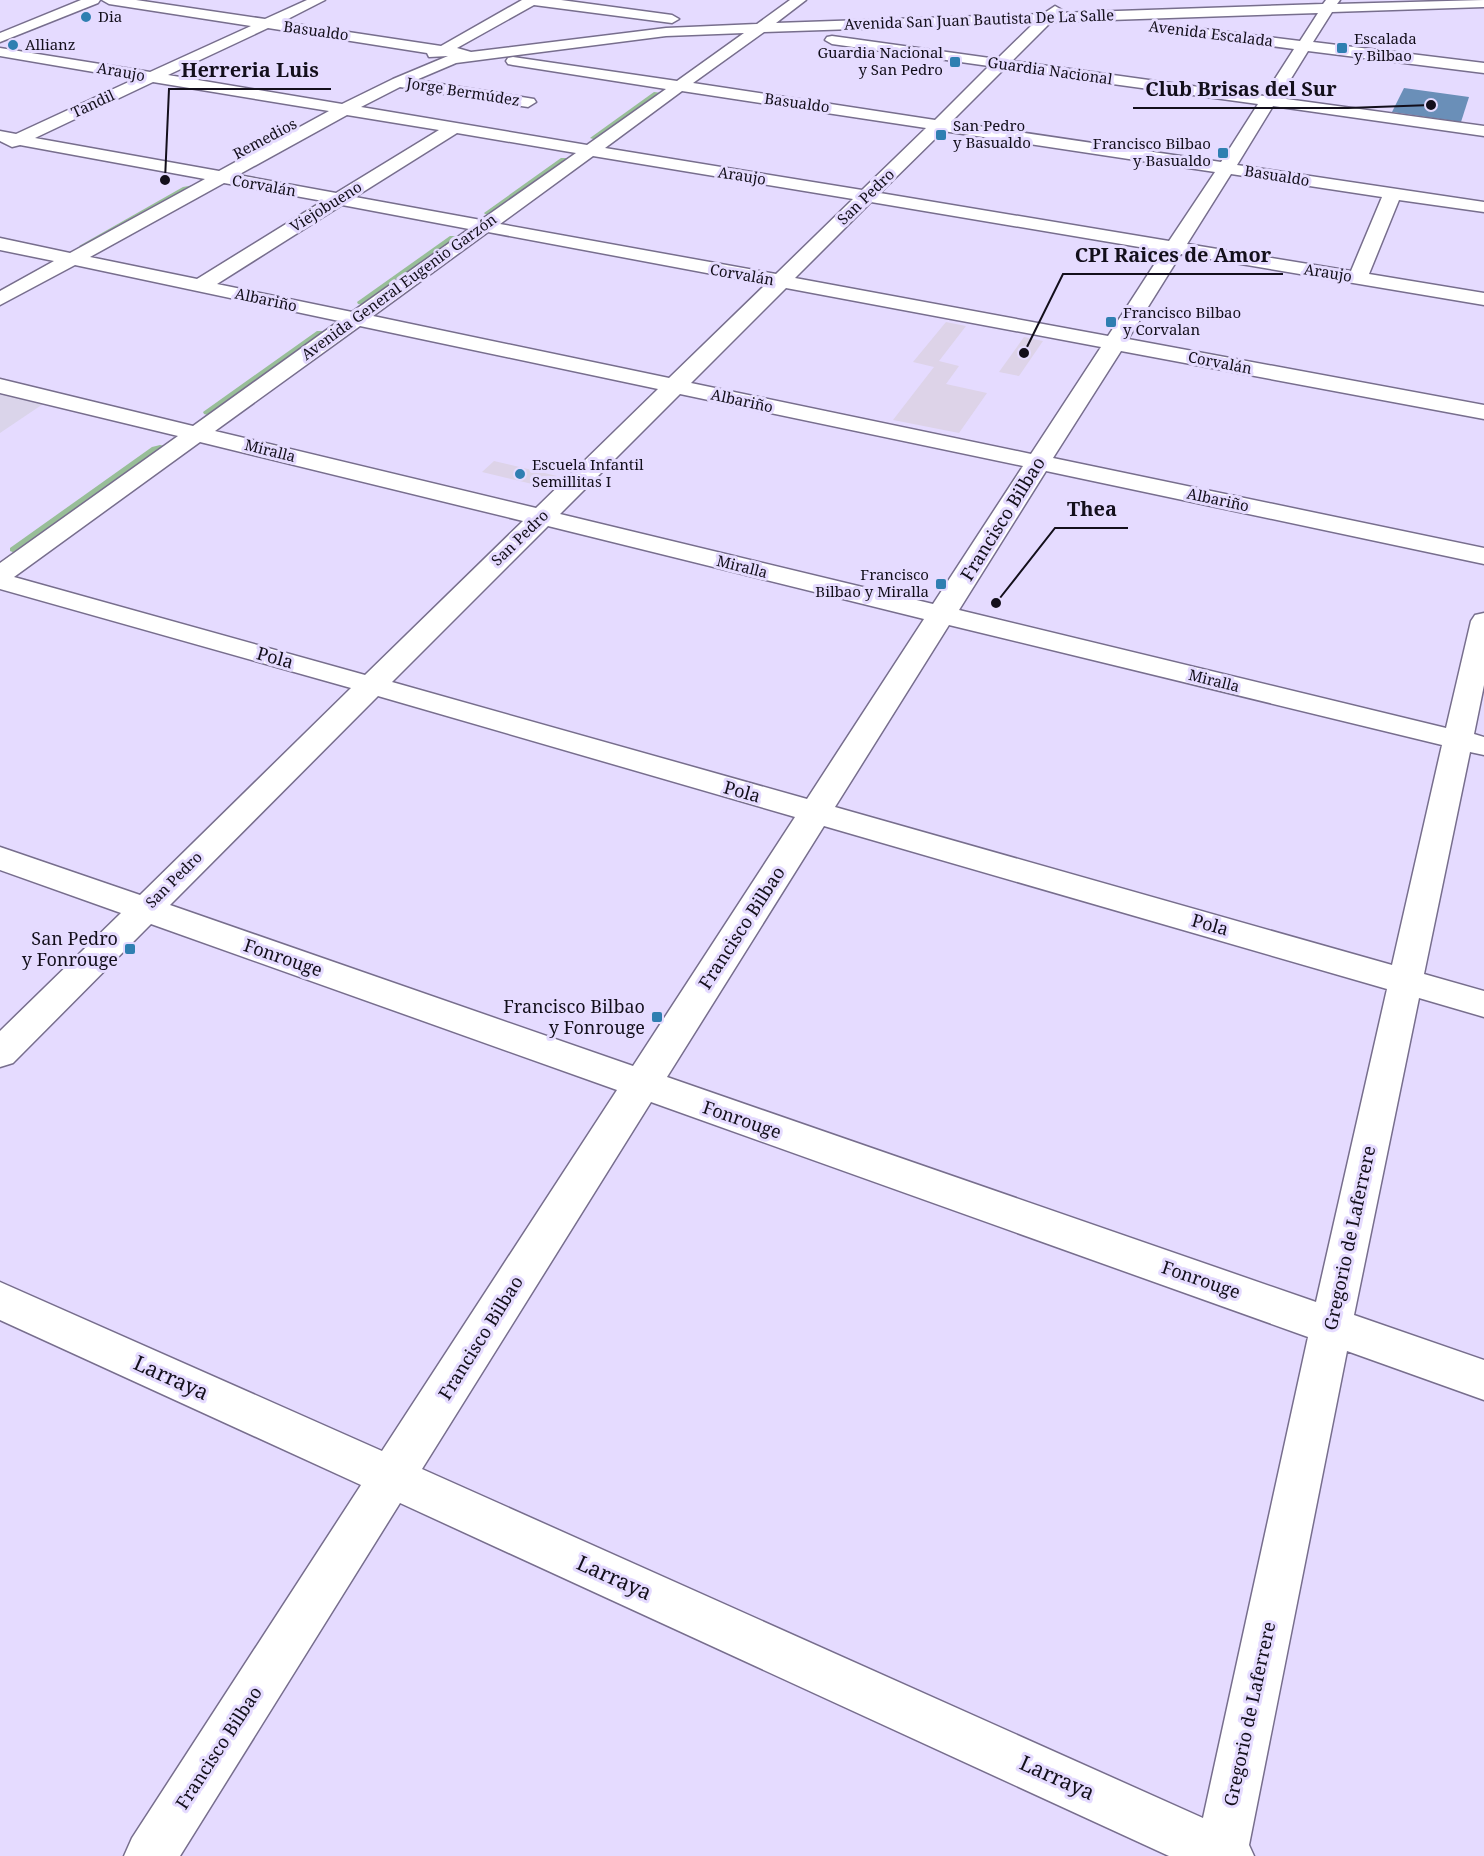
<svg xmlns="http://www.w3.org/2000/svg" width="1484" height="1856" font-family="'Noto Serif',serif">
<rect width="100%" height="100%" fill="#e5dbff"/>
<!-- industrial -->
<path fill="#dad4ea" d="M 0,393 L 43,404 L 0,433 Z"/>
<!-- education -->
<g fill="#ddd3e8">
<path d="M 946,322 L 966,326 L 939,361 L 959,366 L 946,384 L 987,393 L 959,433 L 893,420 L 934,367 L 913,362 Z"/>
<path d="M 1024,337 L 1043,341 L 1019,376 L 999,372 Z"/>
<path d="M 494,461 L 557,476 L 545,487 L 482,472 Z"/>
</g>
<!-- green -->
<g fill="#98be98">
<path d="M 654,92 L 663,93 L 596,140 L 590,138 Z"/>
<path d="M 561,158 L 569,158 L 491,215 L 485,214 L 484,213 Z"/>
<path d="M 194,185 L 83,247 L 79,246 L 183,187 Z"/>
<path d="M 450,236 L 459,236 L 365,305 L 358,304 L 357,302 Z"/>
<path d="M 317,331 L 327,331 L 211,416 L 204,414 L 203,412 Z"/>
<path d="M 160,445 L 165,446 L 15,553 L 10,551 L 10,548 L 152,447 Z"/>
</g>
<!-- water -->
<path fill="#6a8fb8" d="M 1404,88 L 1469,97 L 1461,122 L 1392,112 Z"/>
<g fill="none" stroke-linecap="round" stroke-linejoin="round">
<defs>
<path id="minor" d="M 102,0 L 136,0 L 265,19 L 307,0 L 325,0 L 282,22 L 441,46 L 522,0 L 561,0 L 672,15 L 679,19 L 672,23 L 534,5 L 457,48 L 471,52 L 666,28 L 757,24 L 790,0 L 806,0 L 776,23 L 1043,14 L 1055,6 L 1062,10 L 1059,13 L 1323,4 L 1326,0 L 1340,0 L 1337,4 L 1484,0 L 1484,7 L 1332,12 L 1313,42 L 1484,63 L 1484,73 L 1308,51 L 1279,98 L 1484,126 L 1484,136 L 1273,106 L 1237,165 L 1484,202 L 1484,212 L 1399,200 L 1369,274 L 1484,293 L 1484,305 L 1181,254 L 1128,339 L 1484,405 L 1484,419 L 1121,351 L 1053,458 L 1484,548 L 1484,564 L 1046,471 L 959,610 L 1446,728 L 1471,621 L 1475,615 L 1484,613 L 1484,685 L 1474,734 L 1484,737 L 1484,755 L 1470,752 L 1424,974 L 1484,991 L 1484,1017 L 1419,998 L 1354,1315 L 1484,1360 L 1484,1400 L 1347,1351 L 1249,1845 L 1254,1856 L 1169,1856 L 400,1503 L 180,1856 L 124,1856 L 132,1838 L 361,1485 L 0,1320 L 0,1282 L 382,1451 L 617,1090 L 151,924 L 13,1063 L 0,1067 L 0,1031 L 121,913 L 0,870 L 0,847 L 140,895 L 351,688 L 0,589 L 0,563 L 178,436 L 0,393 L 0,379 L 193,426 L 339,321 L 75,265 L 0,305 L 0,291 L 54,261 L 0,250 L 0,238 L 70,253 L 205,179 L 20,145 L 12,147 L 0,141 L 0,131 L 16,134 L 135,79 L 0,56 L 0,48 L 150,72 L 251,26 L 109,4 ZM 1318,13 L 1300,41 L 1179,26 L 1172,30 L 1179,34 L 1294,49 L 1264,96 L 1012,61 L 1051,22 ZM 1034,23 L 997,59 L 832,36 L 827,37 L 825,40 L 832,44 L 989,66 L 935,120 L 693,83 L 764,32 ZM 268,28 L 427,53 L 429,57 L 448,56 L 393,79 L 342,104 L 168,75 ZM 744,33 L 677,81 L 513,57 L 508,58 L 506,61 L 508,64 L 513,65 L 666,89 L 587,145 L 361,107 L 400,87 L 528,107 L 536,102 L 534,99 L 416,80 L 456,63 L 666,36 ZM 1004,69 L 1258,104 L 1221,162 L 951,122 ZM 153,82 L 329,111 L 219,171 L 35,138 ZM 682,91 L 926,128 L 862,190 L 605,148 ZM 347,115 L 439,130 L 336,193 L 238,175 ZM 943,131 L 1215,172 L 1169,241 L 880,193 ZM 457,133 L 576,153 L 481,220 L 355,197 ZM 593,156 L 853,199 L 776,274 L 500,224 ZM 1231,174 L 1382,197 L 1351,271 L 1187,244 ZM 224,183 L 323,201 L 197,279 L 90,257 ZM 871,202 L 1163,251 L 1108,336 L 795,278 ZM 342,205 L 469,229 L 352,312 L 217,284 ZM 488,232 L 766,284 L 669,378 L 373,316 ZM 786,288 L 1101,347 L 1031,454 L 691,383 ZM 360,326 L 658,389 L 536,508 L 215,431 ZM 680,394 L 1023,466 L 933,604 L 560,514 ZM 200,442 L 523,521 L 365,675 L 14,577 ZM 548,526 L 924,619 L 807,799 L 392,682 ZM 949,625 L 1442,745 L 1392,965 L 835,807 ZM 378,696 L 795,817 L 633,1066 L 170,905 ZM 824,826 L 1387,989 L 1316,1302 L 667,1077 ZM 651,1102 L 1308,1337 L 1203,1818 L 422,1469 Z"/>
<path id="major" d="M 81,0 L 100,0 L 98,3 L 0,42 L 0,33 Z"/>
</defs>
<!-- minor casing -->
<use href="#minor" stroke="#776e8d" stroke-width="3"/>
<!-- major casing -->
<use href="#major" stroke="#776e8d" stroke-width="3"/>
<!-- minor -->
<use href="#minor" fill="#fff" fill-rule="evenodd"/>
<!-- major -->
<use href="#major" fill="#fff" fill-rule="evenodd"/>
</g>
<!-- markers -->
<g fill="#2f7fb1" stroke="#e5dbff" stroke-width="2">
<circle cx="86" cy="17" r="6"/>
<circle cx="13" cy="45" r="6"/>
<rect x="1336" y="42" width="12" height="12" rx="3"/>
<rect x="949" y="56" width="12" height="12" rx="3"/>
<rect x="935" y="129" width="12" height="12" rx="3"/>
<rect x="1217" y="147" width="12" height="12" rx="3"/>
<rect x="1105" y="316" width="12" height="12" rx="3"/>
<circle cx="520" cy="474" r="6"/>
<rect x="935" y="578" width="12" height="12" rx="3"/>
<rect x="124" y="943" width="12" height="12" rx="3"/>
<rect x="651" y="1011" width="12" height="12" rx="3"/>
</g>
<g text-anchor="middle" stroke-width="6" stroke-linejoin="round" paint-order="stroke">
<!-- far-poi labels -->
<g font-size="15" fill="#130f1b" stroke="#e5dbff" text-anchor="start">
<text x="98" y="22">Dia</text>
<text x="1354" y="44">Escalada<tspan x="1354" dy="17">y Bilbao</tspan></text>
<text x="25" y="50">Allianz</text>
<text x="943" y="58" text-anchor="end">Guardia Nacional<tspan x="943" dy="17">y San Pedro</tspan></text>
<text x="953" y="131">San Pedro<tspan x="953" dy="17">y Basualdo</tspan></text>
<text x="1211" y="149" text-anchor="end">Francisco Bilbao<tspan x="1211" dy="17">y Basualdo</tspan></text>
<text x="1123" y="318">Francisco Bilbao<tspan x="1123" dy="17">y Corvalan</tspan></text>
<text x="532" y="470">Escuela Infantil<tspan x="532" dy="17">Semillitas I</tspan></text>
<text x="929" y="580" text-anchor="end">Francisco<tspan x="929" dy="17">Bilbao y Miralla</tspan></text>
</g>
<!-- far-street labels -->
<g font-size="15" fill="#130f1b" stroke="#e5dbff">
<text transform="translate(979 20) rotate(-2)" y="5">Avenida San Juan Bautista De La Salle</text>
<text transform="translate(316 31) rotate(8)" y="5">Basualdo</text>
<text transform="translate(1211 34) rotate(7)" y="5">Avenida Escalada</text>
<text transform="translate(1050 71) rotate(8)" y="5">Guardia Nacional</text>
<text transform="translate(121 72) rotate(10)" y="5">Araujo</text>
<text transform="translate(463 92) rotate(9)" y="5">Jorge Bermúdez</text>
<text transform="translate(797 103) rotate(8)" y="5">Basualdo</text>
<text transform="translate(93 104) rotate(-25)" y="5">Tandil</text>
<text transform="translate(265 139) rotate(-28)" y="5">Remedios</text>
<text transform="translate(742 176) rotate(9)" y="5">Araujo</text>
<text transform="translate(1277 176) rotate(9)" y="5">Basualdo</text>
<text transform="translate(264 186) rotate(10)" y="5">Corvalán</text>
<text transform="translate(866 197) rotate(-44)" y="5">San Pedro</text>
<text transform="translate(326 207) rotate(-32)" y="5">Viejobueno</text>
<text transform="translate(1328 273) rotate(9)" y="5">Araujo</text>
<text transform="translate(742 275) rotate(10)" y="5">Corvalán</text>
<text transform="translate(399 287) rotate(-36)" y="5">Avenida General Eugenio Garzón</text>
<text transform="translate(266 300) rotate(12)" y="5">Albariño</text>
<text transform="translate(1220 363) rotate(11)" y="5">Corvalán</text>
<text transform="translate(742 401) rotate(12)" y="5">Albariño</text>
<text transform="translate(270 451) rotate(14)" y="5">Miralla</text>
<text transform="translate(1218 500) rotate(12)" y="5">Albariño</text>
<text transform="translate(520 538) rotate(-44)" y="5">San Pedro</text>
<text transform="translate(742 567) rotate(14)" y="5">Miralla</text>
<text transform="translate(1214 681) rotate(14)" y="5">Miralla</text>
<text transform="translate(174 880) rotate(-45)" y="5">San Pedro</text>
</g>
<!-- street labels -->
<g font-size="18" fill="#130f1b" stroke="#e5dbff">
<text transform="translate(1003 519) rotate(-58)" y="6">Francisco Bilbao</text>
<text transform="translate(275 658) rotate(16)" y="6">Pola</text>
<text transform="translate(742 792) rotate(16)" y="6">Pola</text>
<text transform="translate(1210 925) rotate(16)" y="6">Pola</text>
<text transform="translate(742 928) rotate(-57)" y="6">Francisco Bilbao</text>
<text transform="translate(283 958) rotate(19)" y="6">Fonrouge</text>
<text transform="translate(742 1120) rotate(19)" y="6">Fonrouge</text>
<text transform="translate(1350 1238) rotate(-78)" y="6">Gregorio de Laferrere</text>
<text transform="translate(1201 1280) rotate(19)" y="6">Fonrouge</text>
<text transform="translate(481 1338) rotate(-58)" y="6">Francisco Bilbao</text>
<text transform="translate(1250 1714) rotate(-78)" y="6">Gregorio de Laferrere</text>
<text transform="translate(219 1748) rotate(-57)" y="6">Francisco Bilbao</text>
</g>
<!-- poi labels -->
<g font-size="18" fill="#130f1b" stroke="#e5dbff" text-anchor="end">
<text x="118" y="945">San Pedro<tspan x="118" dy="21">y Fonrouge</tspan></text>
<text x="645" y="1013">Francisco Bilbao<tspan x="645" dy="21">y Fonrouge</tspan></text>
</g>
<!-- near-street labels -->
<g font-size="21" fill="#130f1b" stroke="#e5dbff">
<text transform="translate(171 1378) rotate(24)" y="7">Larraya</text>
<text transform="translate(614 1578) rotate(24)" y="7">Larraya</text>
<text transform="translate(1057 1778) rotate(24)" y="7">Larraya</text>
</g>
</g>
<!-- callouts -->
<path fill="none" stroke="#130f1b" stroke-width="2" d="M165 180L169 89H331M1431 105L1348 108H1133M1024 353L1063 274H1283M996 603L1055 528H1128"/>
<g fill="#130f1b" stroke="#e5dbff" stroke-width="2">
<circle cx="165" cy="180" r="6"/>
<circle cx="1431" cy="105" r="6"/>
<circle cx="1024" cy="353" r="6"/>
<circle cx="996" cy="603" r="6"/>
</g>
<g font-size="20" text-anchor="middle" font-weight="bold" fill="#130f1b" stroke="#e5dbff" stroke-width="6" stroke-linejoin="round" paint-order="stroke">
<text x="250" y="77">Herreria Luis</text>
<text x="1241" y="96">Club Brisas del Sur</text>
<text x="1173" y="262">CPI Raices de Amor</text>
<text x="1092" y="516">Thea</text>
</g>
</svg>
